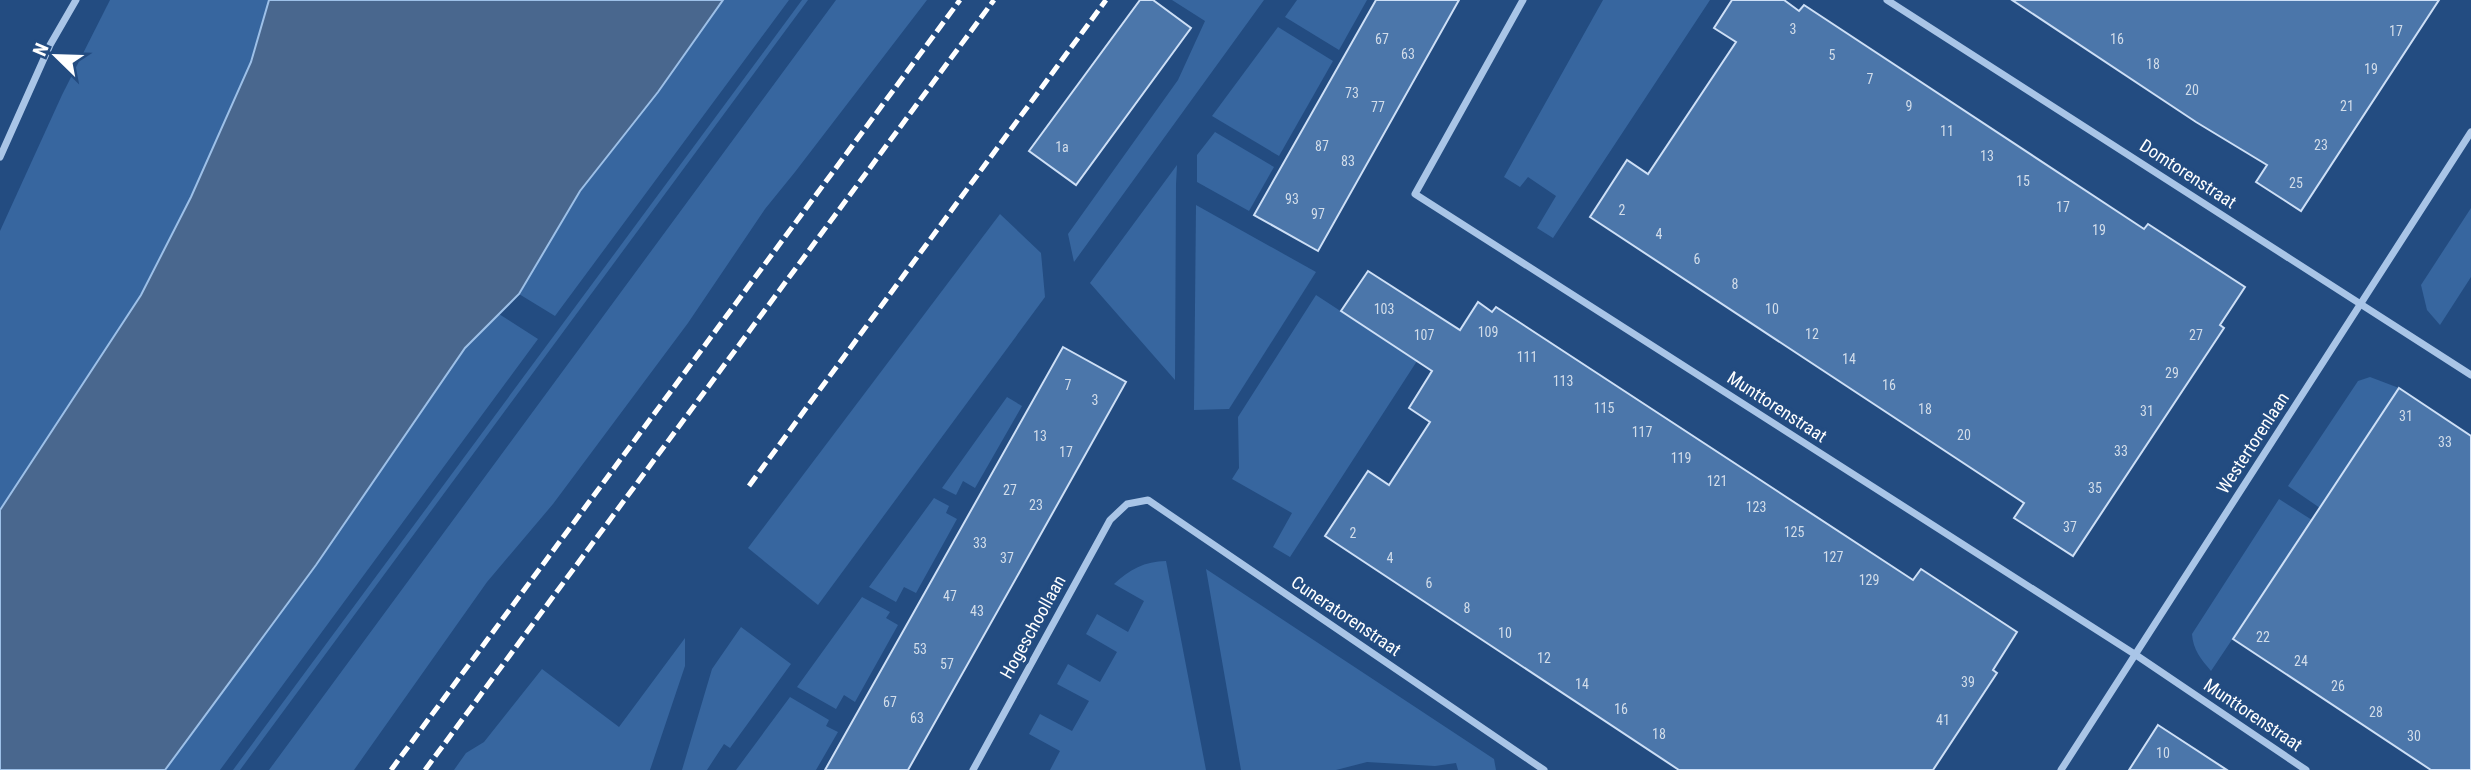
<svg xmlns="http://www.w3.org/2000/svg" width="2471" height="770" font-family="'Roboto Condensed',sans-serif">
<rect width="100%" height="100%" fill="#234c81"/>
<!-- green -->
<g fill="#37669f">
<path d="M 110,0 L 269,0 L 251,62 L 191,197 L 141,295 L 0,510 L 0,231 L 62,95 Z"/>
<path d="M 723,0 L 789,0 L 555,316 L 519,294 L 580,191 L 658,92 Z"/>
<path d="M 802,0 L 808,0 L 240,770 L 233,770 Z"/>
<path d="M 836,0 L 927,0 L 795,172 L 765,209 L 688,323 L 553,504 L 487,582 L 354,770 L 269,770 Z"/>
<path d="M 1172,0 L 1264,0 L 1074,262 L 1068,234 L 1178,80 L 1205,21 Z"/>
<path d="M 1297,0 L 1367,0 L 1339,50 L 1285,17 Z"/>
<path d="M 1603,0 L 1710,0 L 1553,238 L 1537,228 L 1556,196 L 1528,177 L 1520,187 L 1504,177 Z"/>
<path d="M 1278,27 L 1333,61 L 1279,156 L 1212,116 Z"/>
<path d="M 1215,132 L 1274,167 L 1249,211 L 1197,182 L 1197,155 Z"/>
<path d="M 1177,165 L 1176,184 L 1175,380 L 1090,283 Z"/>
<path d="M 1196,205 L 1316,272 L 1229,409 L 1194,410 Z"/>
<path d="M 2471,208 L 2471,277 L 2440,325 L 2427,310 L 2421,285 Z"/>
<path d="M 1000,214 L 1041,253 L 1045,297 L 818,605 L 748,548 Z"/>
<path d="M 1316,295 L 1417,361 L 1290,557 L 1273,547 L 1292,513 L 1232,479 L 1239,468 L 1238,417 Z"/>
<path d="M 499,314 L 538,339 L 220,770 L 165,770 L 316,565 L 465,348 Z"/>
<path d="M 2370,377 L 2399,388 L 2320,508 L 2288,486 L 2358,381 Z"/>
<path d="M 1007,397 L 1022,406 L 975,488 L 963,481 L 956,495 L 942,488 Z"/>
<path d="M 934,498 L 949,506 L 946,513 L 957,519 L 916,593 L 904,587 L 896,602 L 869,587 Z"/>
<path d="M 2279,499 L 2312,520 L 2211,671 C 2201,659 2193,650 2192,634 Z"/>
<path d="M 1166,561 L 1206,770 L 1050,770 L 1060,751 L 1029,734 L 1040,714 L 1072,731 L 1089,701 L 1057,684 L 1068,664 L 1100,682 L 1117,652 L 1086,634 L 1097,614 L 1128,632 L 1144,601 L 1114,584 C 1129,570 1145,561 1166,561 Z"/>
<path d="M 1206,569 L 1494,759 L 1496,770 L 1458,770 L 1456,763 L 1435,766 L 1367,762 L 1336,770 L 1241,770 Z"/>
<path d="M 862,597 L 890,612 L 886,618 L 898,625 L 855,702 L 844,695 L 836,709 L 797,687 Z"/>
<path d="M 741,627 L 791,664 L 730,748 L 724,744 L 707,770 L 682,770 L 712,669 Z"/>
<path d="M 685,638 L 685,666 L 650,770 L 454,770 L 466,753 L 484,742 L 542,669 L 619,727 Z"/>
<path d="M 790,697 L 829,720 L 826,726 L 838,732 L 816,770 L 736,770 Z"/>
</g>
<!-- water -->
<path fill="#49678e" stroke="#9dc0e8" stroke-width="2" d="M 269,0 L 723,0 L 658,92 L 580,191 L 519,294 L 465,348 L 316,565 L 165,770 L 0,770 L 0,510 L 141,295 L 191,197 L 251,62 Z"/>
<!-- building -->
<g fill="#4b76aa" stroke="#cddff6" stroke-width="2">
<path d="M 1140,0 L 1153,0 L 1191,28 L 1076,185 L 1029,151 Z"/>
<path d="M 1376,0 L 1459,0 L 1318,251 L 1254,215 Z"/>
<path d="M 1732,0 L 1784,0 L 1799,11 L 1804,5 L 2144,229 L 2148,224 L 2245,287 L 2220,325 L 2224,328 L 2073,556 L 2014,518 L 2024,503 L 1590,217 L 1627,160 L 1648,174 L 1736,42 L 1714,28 Z"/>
<path d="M 2012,0 L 2439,0 L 2301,211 L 2256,182 L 2267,165 L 2196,122 Z"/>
<path d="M 1368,271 L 1460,330 L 1478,302 L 1492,312 L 1496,307 L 1913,580 L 1921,569 L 2017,632 L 1993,670 L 1997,673 L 1933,770 L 1679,770 L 1325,536 L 1368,471 L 1389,485 L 1430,422 L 1409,408 L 1432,371 L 1341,311 Z"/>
<path d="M 1063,347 L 1126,382 L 1019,573 L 908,770 L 825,770 Z"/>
<path d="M 2399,388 L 2471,436 L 2471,770 L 2431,770 L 2233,639 Z"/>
<path d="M 2158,725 L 2227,770 L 2129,770 Z"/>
</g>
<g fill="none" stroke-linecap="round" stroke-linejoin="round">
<!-- minor -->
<g stroke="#a9c5e7" stroke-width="7">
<path d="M 1523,0 L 1415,194 L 2136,655 L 2306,770"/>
<path d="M 1887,0 L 2471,375"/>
<path d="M 0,157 L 50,45 L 76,0"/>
<path d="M 973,770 L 1110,520 L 1127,504 L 1148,500 L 1544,770"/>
<path d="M 2061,770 L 2471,132"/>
</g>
<!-- rail -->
<g stroke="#fff" stroke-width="5" stroke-dasharray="12 5" stroke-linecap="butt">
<path d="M 749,486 L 1106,0"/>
<path d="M 391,770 L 960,0"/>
<path d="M 425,770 L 994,0"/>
</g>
</g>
<g text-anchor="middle" stroke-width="7" stroke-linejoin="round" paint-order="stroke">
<!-- number labels -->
<g font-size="14" fill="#d2ddea">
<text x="1793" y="34">3</text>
<text x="2396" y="36">17</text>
<text x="1382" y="44">67</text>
<text x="2117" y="44">16</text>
<text x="1408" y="59">63</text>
<text x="1832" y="60">5</text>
<text x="2153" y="69">18</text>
<text x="2371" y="74">19</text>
<text x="1870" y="84">7</text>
<text x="2192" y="95">20</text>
<text x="1352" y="98">73</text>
<text x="1909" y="111">9</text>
<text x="2347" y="111">21</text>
<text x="1378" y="112">77</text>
<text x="1947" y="136">11</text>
<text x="2321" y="150">23</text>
<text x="1322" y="151">87</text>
<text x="1062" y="152">1a</text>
<text x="1987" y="161">13</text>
<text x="1348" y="166">83</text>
<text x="2023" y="186">15</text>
<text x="2296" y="188">25</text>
<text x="1292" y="204">93</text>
<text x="2063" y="212">17</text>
<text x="1622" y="215">2</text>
<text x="1318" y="219">97</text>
<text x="2099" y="235">19</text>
<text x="1659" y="239">4</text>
<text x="1697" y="264">6</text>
<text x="1735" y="289">8</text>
<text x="1384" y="314">103</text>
<text x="1772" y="314">10</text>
<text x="1488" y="337">109</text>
<text x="1812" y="339">12</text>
<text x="1424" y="340">107</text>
<text x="2196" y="340">27</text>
<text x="1527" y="362">111</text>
<text x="1849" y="364">14</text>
<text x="2172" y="378">29</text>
<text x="1563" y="386">113</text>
<text x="1068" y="390">7</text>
<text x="1889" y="390">16</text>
<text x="1095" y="405">3</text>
<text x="1604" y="413">115</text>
<text x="1925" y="414">18</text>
<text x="2147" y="416">31</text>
<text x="2406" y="421">31</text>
<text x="1642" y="437">117</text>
<text x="1964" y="440">20</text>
<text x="1040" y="441">13</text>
<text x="2445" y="447">33</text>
<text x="2121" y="456">33</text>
<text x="1066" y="457">17</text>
<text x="1681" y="463">119</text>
<text x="1717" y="486">121</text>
<text x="2095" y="493">35</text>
<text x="1010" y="495">27</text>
<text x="1036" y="510">23</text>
<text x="1756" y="512">123</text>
<text x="2070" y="532">37</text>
<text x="1794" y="537">125</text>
<text x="1353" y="538">2</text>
<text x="980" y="548">33</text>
<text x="1833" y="562">127</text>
<text x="1007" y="563">37</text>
<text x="1390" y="563">4</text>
<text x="1869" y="585">129</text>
<text x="1429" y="588">6</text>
<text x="950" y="601">47</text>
<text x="1467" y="613">8</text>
<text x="977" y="616">43</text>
<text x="1505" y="638">10</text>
<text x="2263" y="642">22</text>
<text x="920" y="654">53</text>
<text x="1544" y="663">12</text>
<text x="2301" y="666">24</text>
<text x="947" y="669">57</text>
<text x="1968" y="687">39</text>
<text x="1582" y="689">14</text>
<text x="2338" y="691">26</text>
<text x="890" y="707">67</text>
<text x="1621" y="714">16</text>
<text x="2376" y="717">28</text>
<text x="917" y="723">63</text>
<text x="1943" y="725">41</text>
<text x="1659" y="739">18</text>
<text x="2414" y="741">30</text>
<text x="2163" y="758">10</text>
</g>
<!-- street labels -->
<g font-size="18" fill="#fff" stroke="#234c81">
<text transform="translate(2188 174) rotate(33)" y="6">Domtorenstraat</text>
<text transform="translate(1777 407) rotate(33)" y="6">Munttorenstraat</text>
<text transform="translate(2253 443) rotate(-57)" y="6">Westertorenlaan</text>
<text transform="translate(1346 616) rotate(34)" y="6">Cuneratorenstraat</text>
<text transform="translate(1033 627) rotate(-61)" y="6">Hogeschoollaan</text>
<text transform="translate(2253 715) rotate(34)" y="6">Munttorenstraat</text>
</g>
</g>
<!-- north arrow -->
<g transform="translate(56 56) rotate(293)" stroke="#234c81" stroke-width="5" paint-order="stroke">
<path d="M0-5L12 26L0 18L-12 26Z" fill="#ffffff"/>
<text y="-10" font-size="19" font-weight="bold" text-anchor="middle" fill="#ffffff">N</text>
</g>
</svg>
